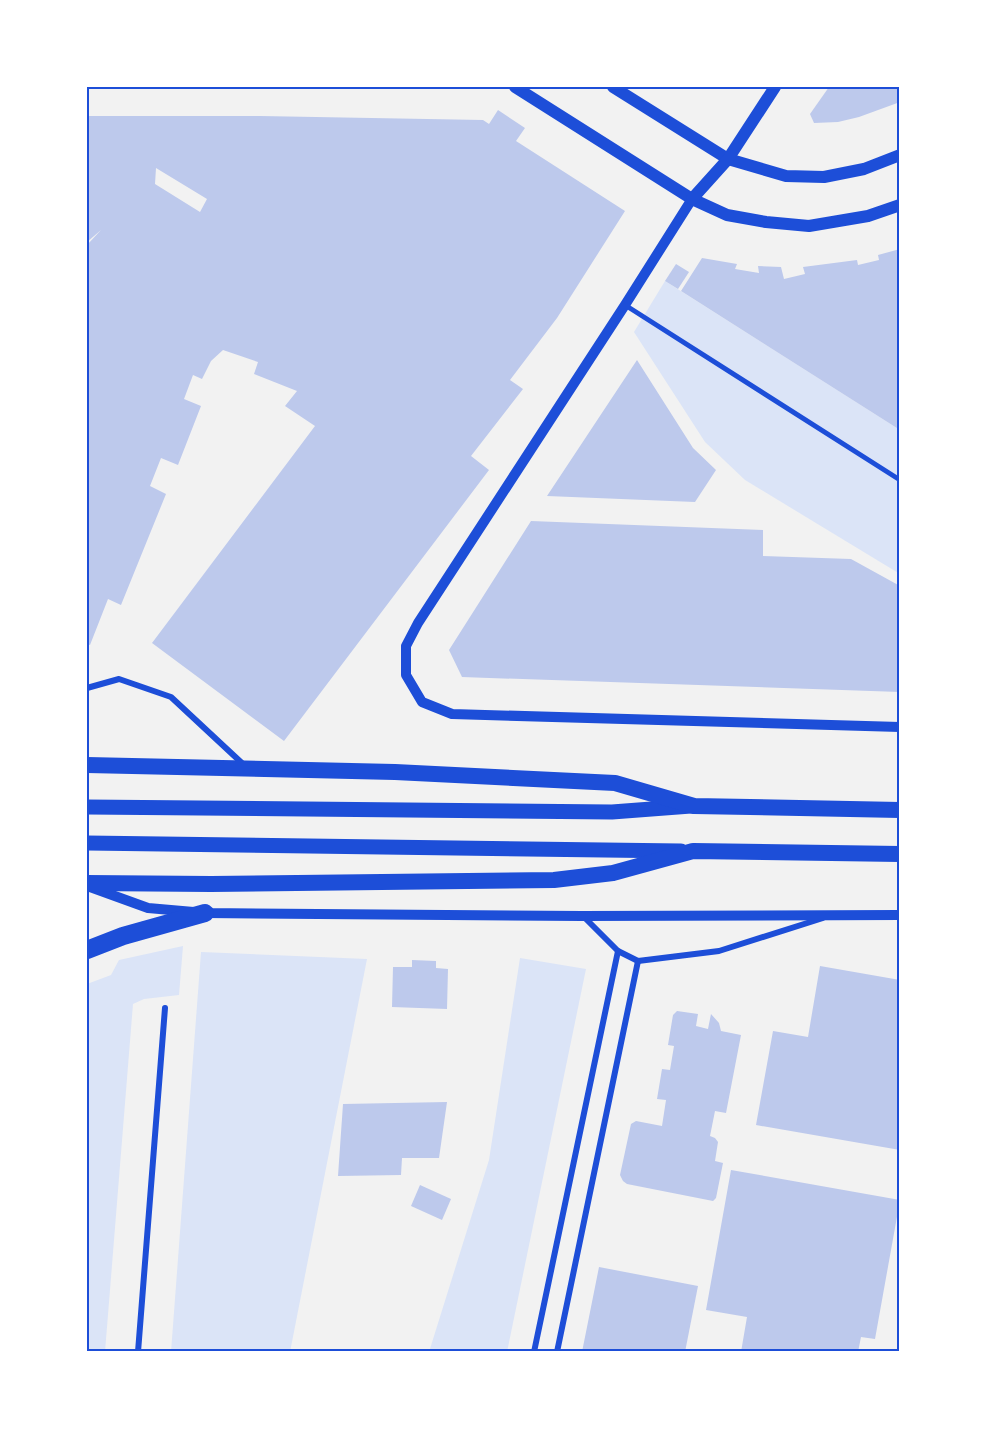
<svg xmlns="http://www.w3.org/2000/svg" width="987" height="1439" font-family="Ubuntu,sans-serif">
<rect width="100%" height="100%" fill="#f2f2f2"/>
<!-- green -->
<g fill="#dbe4f7">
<path d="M 665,281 L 900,430 L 900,574 L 745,480 L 705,442 L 634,332 Z"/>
<path d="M 183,946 L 179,995 L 144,999 L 133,1004 L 105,1352 L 87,1352 L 87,984 L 111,975 L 119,960 Z"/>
<path d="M 201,952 L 367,959 L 290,1352 L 171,1352 Z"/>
<path d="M 520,958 L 586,969 L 507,1352 L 429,1352 L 489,1160 Z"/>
</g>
<!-- building -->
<g fill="#bdc9ec" fill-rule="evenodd">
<path d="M 829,87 L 900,87 L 900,102 L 859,117 L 838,122 L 814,123 L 810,114 Z"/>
<path d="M 498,110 L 525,128 L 516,141 L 625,211 L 557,318 L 510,380 L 523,389 L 471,456 L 489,470 L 284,741 L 152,643 L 315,426 L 285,406 L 297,391 L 254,374 L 258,362 L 223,350 L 211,361 L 202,379 L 193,375 L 184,399 L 201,406 L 178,465 L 161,458 L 150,486 L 166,494 L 121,605 L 108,599 L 90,645 L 87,644 L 87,245 L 101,230 L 87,242 L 87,116 L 260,116 L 483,120 L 489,124 ZM 156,168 L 207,199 L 200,212 L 155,184 Z"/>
<path d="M 900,249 L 900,430 L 681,291 L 702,258 L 737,264 L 735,269 L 759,273 L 758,266 L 781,267 L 784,279 L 805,274 L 803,267 L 857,260 L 858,265 L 879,260 L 878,255 Z"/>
<path d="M 676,264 L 689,272 L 678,289 L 665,281 Z"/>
<path d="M 637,360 L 693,448 L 716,470 L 695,502 L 547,496 Z"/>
<path d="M 531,521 L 763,530 L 763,556 L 851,559 L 900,586 L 900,692 L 462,677 L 449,650 Z"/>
<path d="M 412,960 L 436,961 L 436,968 L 448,969 L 447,1009 L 392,1007 L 393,967 L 412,967 Z"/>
<path d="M 820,966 L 900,980 L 900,1150 L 756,1125 L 773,1031 L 808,1037 Z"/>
<path d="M 677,1011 L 698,1014 L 696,1026 L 708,1029 L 711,1014 L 719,1023 L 721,1031 L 741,1035 L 726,1113 L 715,1111 L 710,1136 L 715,1138 L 718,1142 L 715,1161 L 723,1163 L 716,1198 L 713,1201 L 627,1184 L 623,1181 L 620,1175 L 631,1124 L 636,1121 L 662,1126 L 666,1100 L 657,1099 L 662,1069 L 670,1070 L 674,1046 L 668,1045 L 673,1015 Z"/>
<path d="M 447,1102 L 439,1158 L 402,1158 L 401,1175 L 338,1176 L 343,1104 Z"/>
<path d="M 731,1170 L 900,1200 L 875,1339 L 861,1337 L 858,1352 L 741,1352 L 747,1317 L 706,1310 Z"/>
<path d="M 420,1185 L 451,1199 L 442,1220 L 411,1206 Z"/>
<path d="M 599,1267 L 698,1286 L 685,1352 L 582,1352 Z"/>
</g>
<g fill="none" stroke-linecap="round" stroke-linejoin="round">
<!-- pedestrian -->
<path stroke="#1d4ed8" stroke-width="5" d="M 625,305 L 900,480"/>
<!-- minor -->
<g stroke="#1d4ed8" stroke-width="6">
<path d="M 87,688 L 119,679 L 171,697 L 244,765"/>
<path d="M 583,916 L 618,951 L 638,961 L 719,951 L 823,918"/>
<path d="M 138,1352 L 165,1008"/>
<path d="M 534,1352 L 618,951"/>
<path d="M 557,1352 L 638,961"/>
</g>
<!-- tertiary -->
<g stroke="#1d4ed8" stroke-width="10">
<path d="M 692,199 L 625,305 L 418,623 L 406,646 L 406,675 L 422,702 L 452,714 L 900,727"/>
<path d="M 90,887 L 148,908 L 205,913 L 582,916 L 900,915"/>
</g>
<!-- secondary -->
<g stroke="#1d4ed8" stroke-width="12">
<path d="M 515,87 L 692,199 L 727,215 L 766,222 L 809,226 L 868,216 L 900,205"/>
<path d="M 613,87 L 728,159 L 786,176 L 824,177 L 864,169 L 900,155"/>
<path d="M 692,199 L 728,159 L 775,87"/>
</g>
<!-- primary -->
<g stroke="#1d4ed8" stroke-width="15">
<path d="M 87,807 L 612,812 L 691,806"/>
<path d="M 87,843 L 681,851"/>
</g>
<!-- trunk -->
<g stroke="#1d4ed8" stroke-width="16">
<path d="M 87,765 L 395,772 L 615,783 L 694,806 L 900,810"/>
<path d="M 87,883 L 211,884 L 554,880 L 613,873 L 693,851 L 900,854"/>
</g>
<!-- motorway -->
<path stroke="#1d4ed8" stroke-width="18" d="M 87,950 L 123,936 L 205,913"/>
</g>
<!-- border -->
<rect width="987" height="1439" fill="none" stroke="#ffffff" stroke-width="177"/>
<rect x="88" y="88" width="810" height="1262" fill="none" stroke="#1d4ed8" stroke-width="2"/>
</svg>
